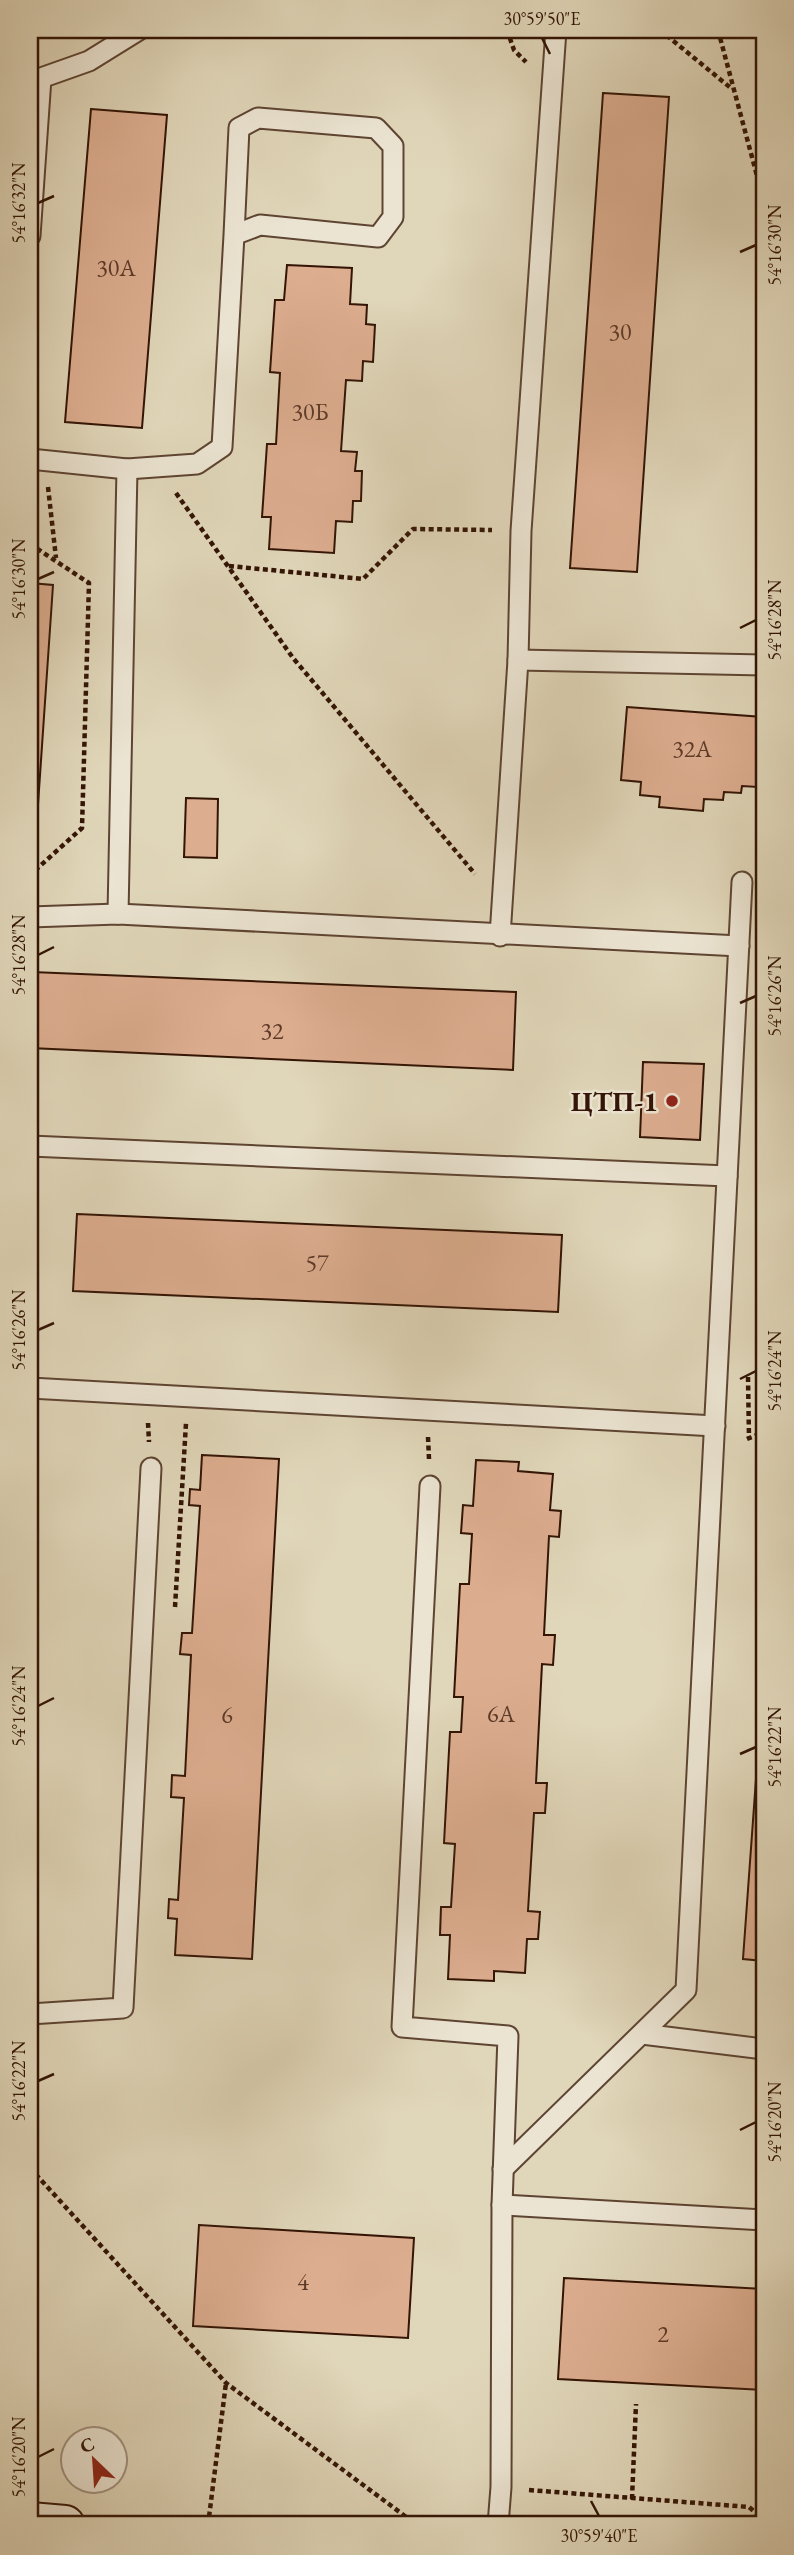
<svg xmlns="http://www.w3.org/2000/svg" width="794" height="2555" font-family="'EB Garamond',serif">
<rect width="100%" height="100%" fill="#e0d6b9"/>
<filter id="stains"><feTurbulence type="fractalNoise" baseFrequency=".00286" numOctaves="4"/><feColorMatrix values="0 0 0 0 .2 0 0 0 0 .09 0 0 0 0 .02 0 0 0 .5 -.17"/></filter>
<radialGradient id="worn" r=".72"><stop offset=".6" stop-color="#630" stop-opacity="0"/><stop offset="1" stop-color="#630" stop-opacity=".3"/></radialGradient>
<!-- building -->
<g fill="#dcad8f" stroke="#331405" stroke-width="2">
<path d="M 603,93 L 669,97 L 637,572 L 570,568 Z"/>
<path d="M 91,109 L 167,115 L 142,428 L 65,422 Z"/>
<path d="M 287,265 L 352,268 L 350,304 L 367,305 L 366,324 L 375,325 L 373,362 L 363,361 L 362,381 L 346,380 L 341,451 L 357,452 L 355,471 L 362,471 L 361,501 L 353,501 L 352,522 L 336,521 L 334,553 L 269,549 L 271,517 L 262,517 L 267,444 L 276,444 L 280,373 L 270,372 L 275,300 L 284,300 Z"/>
<path d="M 30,583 L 53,585 L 37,819 L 30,818 Z"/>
<path d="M 627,707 L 763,717 L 758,787 L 742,786 L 741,793 L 724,792 L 723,800 L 704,799 L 703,811 L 659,807 L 660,797 L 640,795 L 641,782 L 621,780 Z"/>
<path d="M 186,798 L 218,799 L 217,858 L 184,857 Z"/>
<path d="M 32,972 L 516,992 L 513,1070 L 30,1048 Z"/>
<path d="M 643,1062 L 704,1064 L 700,1140 L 640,1137 Z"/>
<path d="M 77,1214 L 562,1235 L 558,1312 L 73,1291 Z"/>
<path d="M 202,1455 L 279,1459 L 252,1959 L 175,1955 L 177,1919 L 168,1918 L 169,1899 L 178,1900 L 184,1798 L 171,1797 L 172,1775 L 185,1776 L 191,1655 L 180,1654 L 182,1633 L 192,1633 L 200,1506 L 189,1505 L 190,1489 L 200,1490 Z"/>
<path d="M 476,1460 L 519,1462 L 518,1471 L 553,1474 L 550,1510 L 561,1511 L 559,1537 L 549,1536 L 544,1635 L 555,1635 L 553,1665 L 542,1664 L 536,1783 L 547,1783 L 545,1813 L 534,1813 L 528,1911 L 540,1912 L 538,1939 L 527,1939 L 525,1973 L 494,1971 L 494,1981 L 448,1979 L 450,1935 L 440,1935 L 441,1907 L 451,1907 L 455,1844 L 444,1843 L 450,1732 L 461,1732 L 463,1697 L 454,1697 L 460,1584 L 469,1584 L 472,1534 L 461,1533 L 463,1505 L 473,1506 Z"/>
<path d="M 764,1668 L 764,1961 L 743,1959 Z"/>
<path d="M 199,2225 L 414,2238 L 408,2338 L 193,2326 Z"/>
<path d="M 564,2278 L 764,2289 L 764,2390 L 558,2379 Z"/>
</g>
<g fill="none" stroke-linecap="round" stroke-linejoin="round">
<defs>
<g id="service">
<path d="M 30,236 L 41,78 L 89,61 L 139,30"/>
<path d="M 30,459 L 127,469 L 197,464 L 222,447 L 234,235 L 260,225 L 378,237 L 393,217 L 393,146 L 376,128 L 258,118 L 239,128 L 234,235"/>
<path d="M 518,660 L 764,665"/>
<path d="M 118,914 L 127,469"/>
<path d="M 30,917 L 118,914 L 739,946"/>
<path d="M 500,936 L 518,660 L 521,531 L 556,30"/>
<path d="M 30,1146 L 727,1176"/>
<path d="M 30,1388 L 715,1426"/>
<path d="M 430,1486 L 402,2027 L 508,2036 L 502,2205 L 501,2487 L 498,2525"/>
<path d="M 30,2014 L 123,2008 L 151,1468"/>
<path d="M 642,2034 L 764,2049"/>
<path d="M 503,2169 L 686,1990 L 742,882"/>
<path d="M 502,2205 L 764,2220"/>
</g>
<path id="secondary" d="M 30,2522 L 65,2525"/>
</defs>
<!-- service casing -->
<use href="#service" stroke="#5e4432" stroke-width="23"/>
<!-- secondary casing -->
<use href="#secondary" stroke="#331405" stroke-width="42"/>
<!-- path -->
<g stroke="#331405" stroke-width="4.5" stroke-dasharray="5 3.5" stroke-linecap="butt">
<path d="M 507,30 L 514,50 L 526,62"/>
<path d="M 660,30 L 732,89"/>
<path d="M 718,30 L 764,202"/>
<path d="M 48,487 L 56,558"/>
<path d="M 176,493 L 293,658 L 475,874"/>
<path d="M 30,544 L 89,583 L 82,828 L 30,875"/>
<path d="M 229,566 L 363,579 L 413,529 L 492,530"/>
<path d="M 748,1377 L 749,1438"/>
<path d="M 148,1423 L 149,1442"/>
<path d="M 428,1437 L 429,1459"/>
<path d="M 747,1439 L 764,1432"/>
<path d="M 175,1607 L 186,1423"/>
<path d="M 30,2168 L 226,2383 L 417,2525"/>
<path d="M 529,2490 L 749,2507 L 764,2520"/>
<path d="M 632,2499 L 636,2404"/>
<path d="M 208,2525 L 226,2383"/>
</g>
<!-- service -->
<use href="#service" stroke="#ebe4d2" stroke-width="19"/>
<!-- secondary -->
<use href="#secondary" stroke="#ebe4d2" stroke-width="38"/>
</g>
<!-- ticks -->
<path fill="none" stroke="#331405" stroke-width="2.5" d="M 542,38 L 550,54M 38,203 L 54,196M 740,252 L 756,245M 38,579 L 54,572M 740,628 L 756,620M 38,955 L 54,947M 740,1003 L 756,996M 38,1330 L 54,1323M 740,1379 L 756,1371M 38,1706 L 54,1698M 740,1754 L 756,1747M 38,2081 L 54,2074M 740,2130 L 756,2122M 38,2457 L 54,2449M 591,2501 L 599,2516"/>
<!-- markers -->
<circle fill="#8f2418" stroke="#ebe4d2" stroke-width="2.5" cx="672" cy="1101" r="7"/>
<g text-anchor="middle" stroke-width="5" stroke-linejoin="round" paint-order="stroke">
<!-- number labels -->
<g font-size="24" fill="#5d3a28">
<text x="116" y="276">30А</text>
<text x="620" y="340">30</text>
<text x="310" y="420">30Б</text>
<text x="692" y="757">32А</text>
<text x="272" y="1039">32</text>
<text x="317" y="1271">57</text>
<text x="501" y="1722">6А</text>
<text x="227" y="1723">6</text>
<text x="303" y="2290">4</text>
<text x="663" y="2342">2</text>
</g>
<!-- poi labels -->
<g font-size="28" font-weight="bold" fill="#331405" stroke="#ebe4d2" text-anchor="end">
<text x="658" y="1111">ЦТП-1</text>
</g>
</g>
<!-- margin -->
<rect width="794" height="2555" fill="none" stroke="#e0d6b9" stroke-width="77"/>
<!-- north arrow -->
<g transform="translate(94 2460) rotate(335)"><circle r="33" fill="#ebe4d2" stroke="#a19180" stroke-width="2"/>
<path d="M0-5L12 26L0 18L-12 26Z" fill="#8f2418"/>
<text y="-10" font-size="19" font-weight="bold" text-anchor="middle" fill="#331405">С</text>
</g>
<rect x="38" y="38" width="718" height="2478" fill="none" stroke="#331405" stroke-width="2.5"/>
<g font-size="18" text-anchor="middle" fill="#331405">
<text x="542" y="25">30°59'50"E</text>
<text transform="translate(19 203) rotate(-90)" y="6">54°16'32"N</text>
<text transform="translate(775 245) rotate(-90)" y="6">54°16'30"N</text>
<text transform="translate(19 579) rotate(-90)" y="6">54°16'30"N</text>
<text transform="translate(775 620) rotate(-90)" y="6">54°16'28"N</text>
<text transform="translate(19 955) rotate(-90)" y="6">54°16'28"N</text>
<text transform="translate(775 996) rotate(-90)" y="6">54°16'26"N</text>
<text transform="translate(19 1330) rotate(-90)" y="6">54°16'26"N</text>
<text transform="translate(775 1371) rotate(-90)" y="6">54°16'24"N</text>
<text transform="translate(19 1706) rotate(-90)" y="6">54°16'24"N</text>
<text transform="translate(775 1747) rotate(-90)" y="6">54°16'22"N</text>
<text transform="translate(19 2081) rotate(-90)" y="6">54°16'22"N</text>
<text transform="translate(775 2122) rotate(-90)" y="6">54°16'20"N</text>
<text transform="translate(19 2457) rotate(-90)" y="6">54°16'20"N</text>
<text x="599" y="2542">30°59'40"E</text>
</g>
<rect width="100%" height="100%" filter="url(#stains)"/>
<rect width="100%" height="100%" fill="url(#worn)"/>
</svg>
